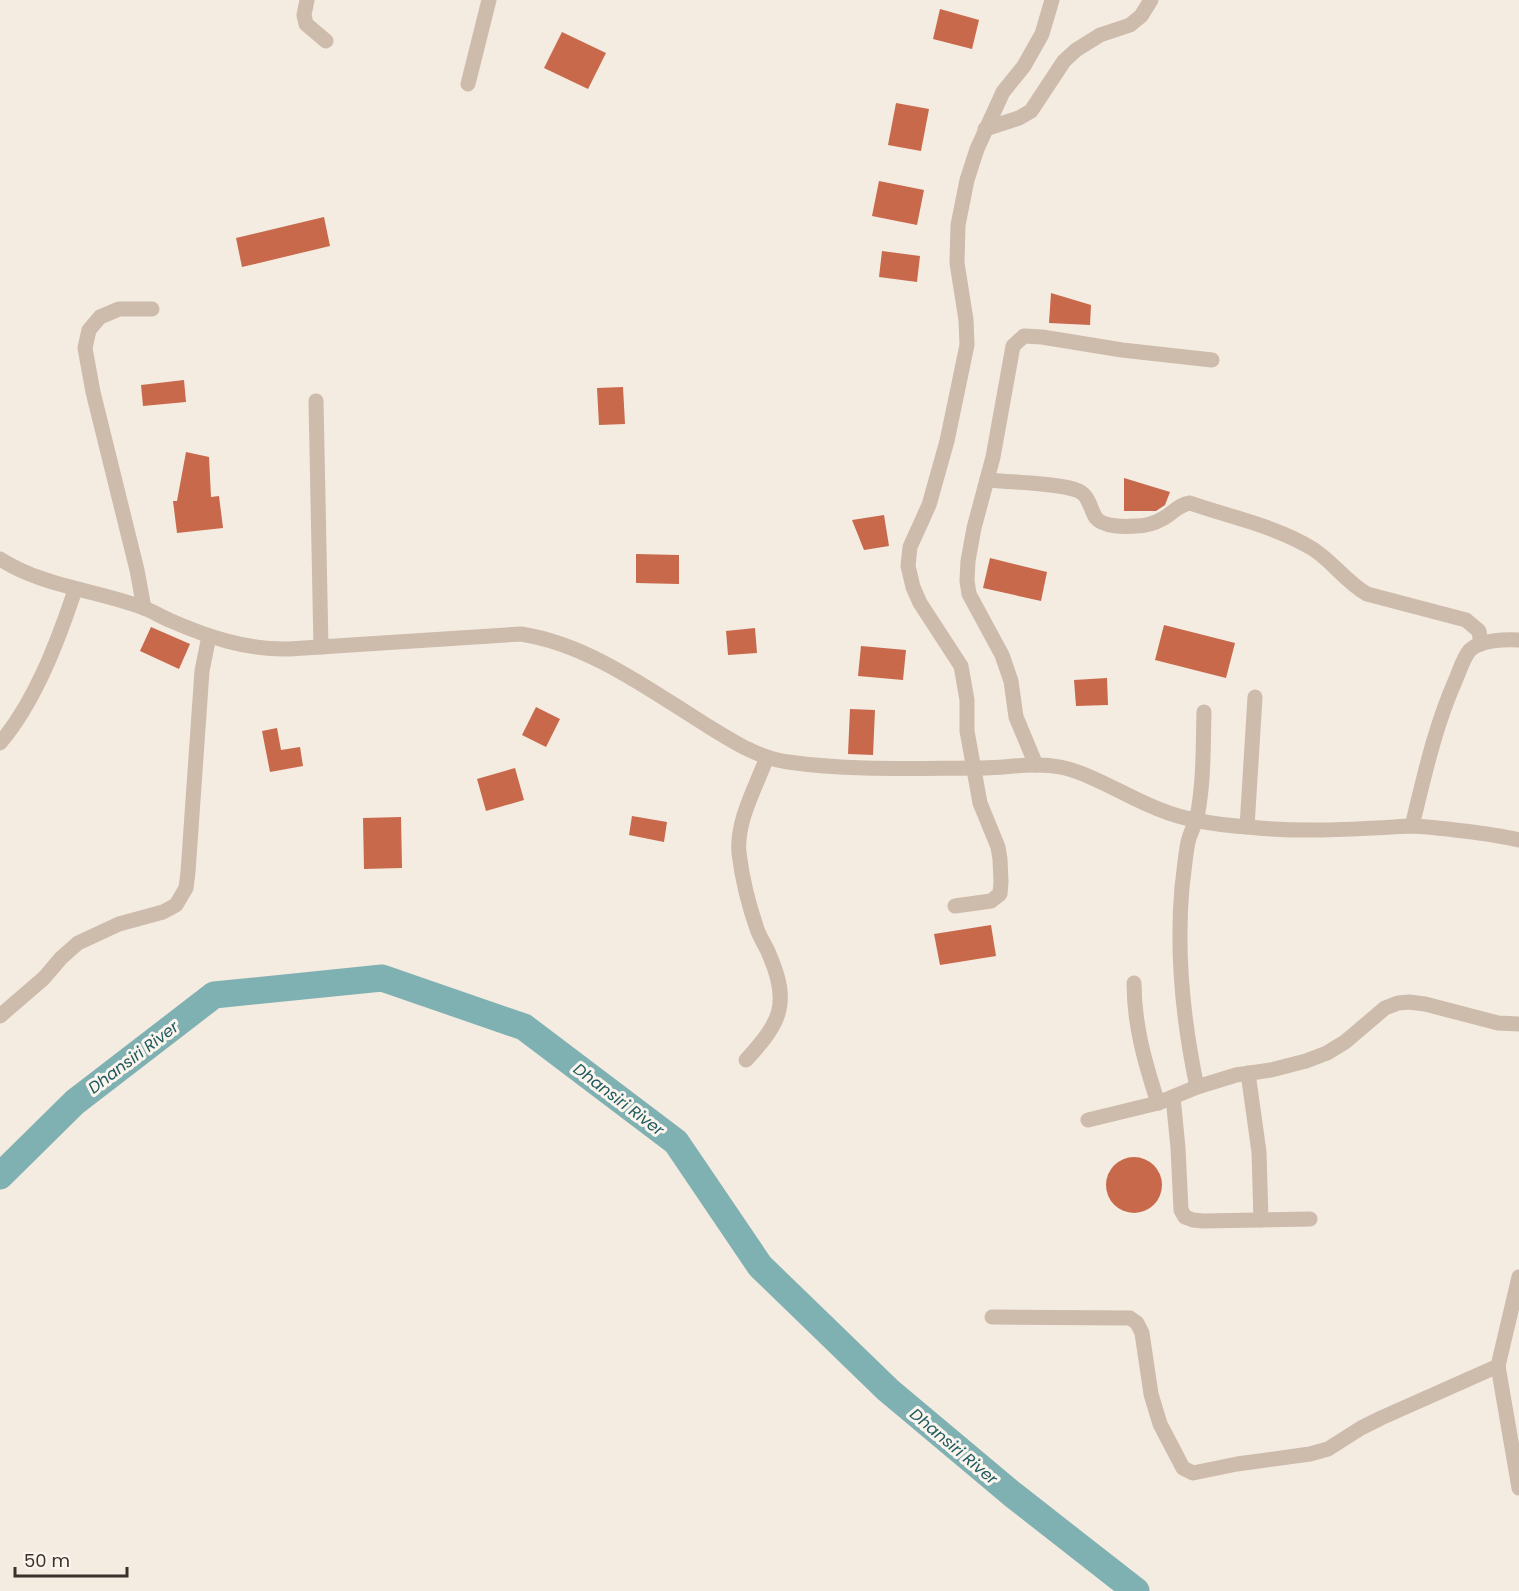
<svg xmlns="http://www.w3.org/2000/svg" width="1519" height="1591" font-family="Poppins,sans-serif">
<rect width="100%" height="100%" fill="#f4ebe1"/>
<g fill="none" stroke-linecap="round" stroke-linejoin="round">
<!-- river -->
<path stroke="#7fb0b2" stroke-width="27" d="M 0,1176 L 75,1102 L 214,995 L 382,978 L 524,1027 L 676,1142 L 760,1266 L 888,1390 L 1012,1494 L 1136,1591"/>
</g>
<!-- building -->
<g fill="#c8694b">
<path d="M 940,9 L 979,20 L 972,49 L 933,39 Z"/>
<path d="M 562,32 L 606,53 L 588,89 L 544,68 Z"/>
<path d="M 896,103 L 929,109 L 921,151 L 888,145 Z"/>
<path d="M 879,181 L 924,190 L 917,225 L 872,216 Z"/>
<path d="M 324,217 L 330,246 L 242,267 L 236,238 Z"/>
<path d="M 882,251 L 920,256 L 917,282 L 879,277 Z"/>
<path d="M 1051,293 L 1091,305 L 1090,325 L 1049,323 Z"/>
<path d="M 184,380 L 186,402 L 143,406 L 141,385 Z"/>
<path d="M 623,387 L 625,424 L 599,425 L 597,388 Z"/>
<path d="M 186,452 L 209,457 L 211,497 L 219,496 L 223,528 L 177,533 L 173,501 L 177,501 Z"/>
<path d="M 1124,478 L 1170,492 L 1165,505 L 1156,511 L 1124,511 Z"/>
<path d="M 884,515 L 889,546 L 864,550 L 852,520 Z"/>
<path d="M 636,554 L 679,555 L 679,584 L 636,583 Z"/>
<path d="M 990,558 L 1047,572 L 1041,601 L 983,588 Z"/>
<path d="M 1164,625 L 1235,643 L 1226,678 L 1155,660 Z"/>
<path d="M 151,627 L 190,644 L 179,669 L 140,651 Z"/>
<path d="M 755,628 L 757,653 L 728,655 L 726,631 Z"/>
<path d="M 861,646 L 906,650 L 903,680 L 858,676 Z"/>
<path d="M 1107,678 L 1108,705 L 1076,706 L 1074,680 Z"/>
<path d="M 536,707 L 560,719 L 546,747 L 522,735 Z"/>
<path d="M 850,709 L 875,710 L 873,755 L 848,754 Z"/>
<path d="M 277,728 L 281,750 L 300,747 L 303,766 L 270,772 L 262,731 Z"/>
<path d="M 515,768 L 524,800 L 486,811 L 477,779 Z"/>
<path d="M 632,816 L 667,822 L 664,842 L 629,835 Z"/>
<path d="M 401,817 L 402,868 L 364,869 L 363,818 Z"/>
<path d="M 991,925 L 996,956 L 940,965 L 934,934 Z"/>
<circle cx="1134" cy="1185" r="28"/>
</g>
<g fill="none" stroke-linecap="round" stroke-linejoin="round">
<!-- minor -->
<g stroke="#cdbbac" stroke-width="15">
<path d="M 307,0 L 304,15 L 306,24 L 326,41"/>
<path d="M 468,84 L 489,0"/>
<path d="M 985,129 L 1019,118 L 1031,111 L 1064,61 L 1076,50 L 1100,35 L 1130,25 L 1141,16 L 1151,0"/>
<path d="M 316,401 L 321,647"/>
<path d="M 987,480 C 1008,482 1061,483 1079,491 C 1090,497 1090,509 1096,518 C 1103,527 1125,527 1136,526 C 1145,526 1155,523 1162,519 C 1174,513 1177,505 1190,503 C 1230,517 1276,526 1313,549 C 1333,562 1346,582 1367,594 L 1466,620 L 1479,631 L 1481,644"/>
<path d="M 0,559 C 44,587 96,590 144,608 C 152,611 160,616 169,620 C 208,637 246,650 289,649 L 521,634 C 587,644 647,688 703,723 C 729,739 757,758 788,762 C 851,771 918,768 982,768 C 1007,768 1034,762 1060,767 C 1094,774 1128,798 1161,810 C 1187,821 1220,825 1248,827 C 1303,833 1356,829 1410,826 C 1422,826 1435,828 1447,829 C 1471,832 1495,834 1519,840"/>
<path d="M 144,608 L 137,570 L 93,392 L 85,348 L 89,330 L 100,317 L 119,309 L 152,309"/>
<path d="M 0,743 C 35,702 58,641 75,590"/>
<path d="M 1036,765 L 1016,717 L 1011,681 L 1002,655 L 969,594 L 967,581 L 968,561 L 974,528 L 993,457 L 1013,346 L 1024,336 L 1042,337 L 1122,350 L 1212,360"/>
<path d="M 1412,826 C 1424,777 1435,726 1456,679 C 1460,670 1463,658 1470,650 C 1480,640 1506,639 1519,640"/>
<path d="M 1247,827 L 1255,697"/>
<path d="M 955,906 L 991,901 L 1000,894 L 1001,882 L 1000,859 L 998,847 L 980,803 L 967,731 L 967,700 L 961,666 L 920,603 L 913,587 L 908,566 L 910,547 L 929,505 L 947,441 L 967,345 L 966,320 L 957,263 L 958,225 L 967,180 L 977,149 L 1003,92 L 1024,66 L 1042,34 L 1052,0"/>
<path d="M 1134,983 C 1134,1025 1145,1063 1158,1103"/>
<path d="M 0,1016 L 44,978 L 61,958 L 78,943 L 119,924 L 163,912 L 176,905 L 186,888 L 188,872 L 202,671 L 209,636"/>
<path d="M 746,1060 C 780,1023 791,1004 769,954 C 766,946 760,938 757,929 C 749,906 742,878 739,853 C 736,821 756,787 767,757"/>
<path d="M 1248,1073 L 1259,1152 L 1261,1220"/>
<path d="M 1197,1087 C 1183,1021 1176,955 1182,887 C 1184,873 1185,857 1188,842 C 1190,833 1195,825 1197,817 C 1204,782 1203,747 1204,712"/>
<path d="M 1173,1097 L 1178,1148 L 1181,1210 L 1185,1217 L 1193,1220 L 1203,1221 L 1310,1219"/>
<path d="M 1088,1120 L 1158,1103 L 1197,1087 L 1236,1075 L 1271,1070 L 1306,1061 L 1327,1053 L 1345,1042 L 1385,1008 L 1398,1003 L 1409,1002 L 1425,1004 L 1498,1023 L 1519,1024"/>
<path d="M 992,1317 L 1130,1318 L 1137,1323 L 1142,1333 L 1151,1394 L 1160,1424 L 1183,1468 L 1193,1473 L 1237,1464 L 1310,1454 L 1328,1449 L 1361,1428 L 1381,1418 L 1498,1366 L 1519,1277"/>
<path d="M 1498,1366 L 1519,1488"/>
</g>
</g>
<g text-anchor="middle" stroke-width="6" stroke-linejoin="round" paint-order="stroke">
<!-- water labels -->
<g font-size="16" font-style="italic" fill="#1f5a5e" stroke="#fbf5ee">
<text transform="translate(133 1057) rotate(-37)" y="6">Dhansiri River</text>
<text transform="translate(619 1099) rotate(37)" y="6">Dhansiri River</text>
<text transform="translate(954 1446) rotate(40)" y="6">Dhansiri River</text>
</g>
</g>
<!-- scale -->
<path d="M15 1567v9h112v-9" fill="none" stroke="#3b302b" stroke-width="3"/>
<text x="24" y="1567" font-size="18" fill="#3b302b" stroke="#fbf5ee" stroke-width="4.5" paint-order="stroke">50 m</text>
</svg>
